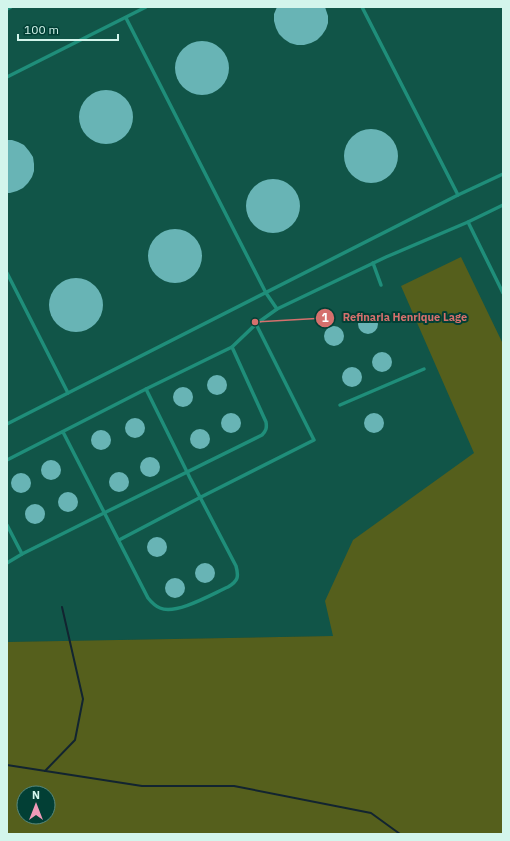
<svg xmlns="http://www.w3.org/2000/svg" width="510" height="841" font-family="'IBM Plex Sans',sans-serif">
<rect width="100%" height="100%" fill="#124a3f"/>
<!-- built -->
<path fill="#115548" d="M 7,7 L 503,7 L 503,735 L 333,636 L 7,642 Z"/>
<!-- green -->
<path fill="#555f1c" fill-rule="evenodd" d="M 461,257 L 503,344 L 503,834 L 7,834 L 7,642 L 333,636 L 325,601 L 353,540 L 474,453 L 401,286 ZM 24,793 L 48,793 L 48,817 L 24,817 Z"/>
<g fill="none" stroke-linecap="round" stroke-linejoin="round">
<!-- stream -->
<g stroke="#122430" stroke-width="2">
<path d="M 7,765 L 142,786 L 234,786 L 371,813 L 400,834"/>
<path d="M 45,771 L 75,740 L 83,699 L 62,607"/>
</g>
</g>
<!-- building -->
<g fill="#68b4b5">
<path d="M 277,7 L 325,7 L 328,16 L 328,23 L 326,29 L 322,35 L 317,40 L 311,43 L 304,45 L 297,45 L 290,43 L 284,39 L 279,34 L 276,28 L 274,21 L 274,14 Z"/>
<circle cx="202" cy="68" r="27"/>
<circle cx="106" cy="117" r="27"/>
<circle cx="371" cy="156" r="27"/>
<path d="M 7,140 L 12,140 L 18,142 L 24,145 L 29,151 L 33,157 L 34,164 L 34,171 L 32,177 L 28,183 L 23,188 L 17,191 L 10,193 L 7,193 Z"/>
<circle cx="273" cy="206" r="27"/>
<circle cx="175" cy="256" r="27"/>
<circle cx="76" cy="305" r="27"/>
<circle cx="368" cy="324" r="10"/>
<circle cx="334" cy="336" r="10"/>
<circle cx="382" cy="362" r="10"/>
<circle cx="352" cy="377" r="10"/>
<circle cx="217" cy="385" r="10"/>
<circle cx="183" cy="397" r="10"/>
<circle cx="374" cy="423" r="10"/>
<circle cx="231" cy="423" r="10"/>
<circle cx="135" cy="428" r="10"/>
<circle cx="200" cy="439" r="10"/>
<circle cx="101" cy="440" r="10"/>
<circle cx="150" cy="467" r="10"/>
<circle cx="51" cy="470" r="10"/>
<circle cx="119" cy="482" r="10"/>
<circle cx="21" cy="483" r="10"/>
<circle cx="68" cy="502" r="10"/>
<circle cx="35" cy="514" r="10"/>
<circle cx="157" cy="547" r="10"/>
<circle cx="205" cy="573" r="10"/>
<circle cx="175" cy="588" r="10"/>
</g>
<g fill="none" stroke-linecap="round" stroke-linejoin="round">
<!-- lane -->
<g stroke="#1f8e7a" stroke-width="3.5">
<path d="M 362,7 L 458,195"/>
<path d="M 7,9 L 11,7"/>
<path d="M 126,18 L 266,293 L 277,309"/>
<path d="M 7,77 L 146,7"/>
<path d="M 468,222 L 503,293"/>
<path d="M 373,263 L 381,285"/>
<path d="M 7,273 L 68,393"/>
<path d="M 232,347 L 256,324 L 277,309 L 386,257 L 468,222 L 503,205"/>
<path d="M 340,405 L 424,369"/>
<path d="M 7,424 L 458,195 L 503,174"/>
<path d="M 63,432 L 148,598 C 152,603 155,606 160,608 C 177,615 212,594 228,587 C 238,581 239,577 236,566 L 190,478 L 146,389"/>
<path d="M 7,460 L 146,389 L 232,347 L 266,422 C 267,428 266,431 262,435 L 104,513 L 22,554 L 7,563"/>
<path d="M 7,525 L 22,554"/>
<path d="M 119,540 L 201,497 L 314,440 L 256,324"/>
</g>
</g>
<!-- callouts -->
<path fill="none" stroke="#d5706d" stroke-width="1.5" d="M255 322L325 318"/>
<g fill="#d5706d" stroke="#023f35" stroke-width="1.5">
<circle cx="255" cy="322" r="4"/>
<circle cx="325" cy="318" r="10"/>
</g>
<g font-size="12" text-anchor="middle" font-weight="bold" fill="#fff">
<text x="325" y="322">1</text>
</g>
<g font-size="11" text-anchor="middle" font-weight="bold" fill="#d5706d" stroke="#023f35" stroke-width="4" stroke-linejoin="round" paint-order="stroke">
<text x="405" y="321">Refinaria Henrique Lage</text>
</g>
<!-- border -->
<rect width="510" height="841" fill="none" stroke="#d3f5ec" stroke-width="16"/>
<!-- north arrow -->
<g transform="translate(36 805)"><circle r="19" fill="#023f35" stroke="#56887e"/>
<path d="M0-3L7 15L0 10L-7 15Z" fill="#ef9ab8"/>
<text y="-6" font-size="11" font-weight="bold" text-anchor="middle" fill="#d3f5ec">N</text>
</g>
<!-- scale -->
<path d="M18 34v6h100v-6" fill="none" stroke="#d3f5ec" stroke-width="2"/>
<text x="24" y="34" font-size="12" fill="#d3f5ec" stroke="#023f35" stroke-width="3" paint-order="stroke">100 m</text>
</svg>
